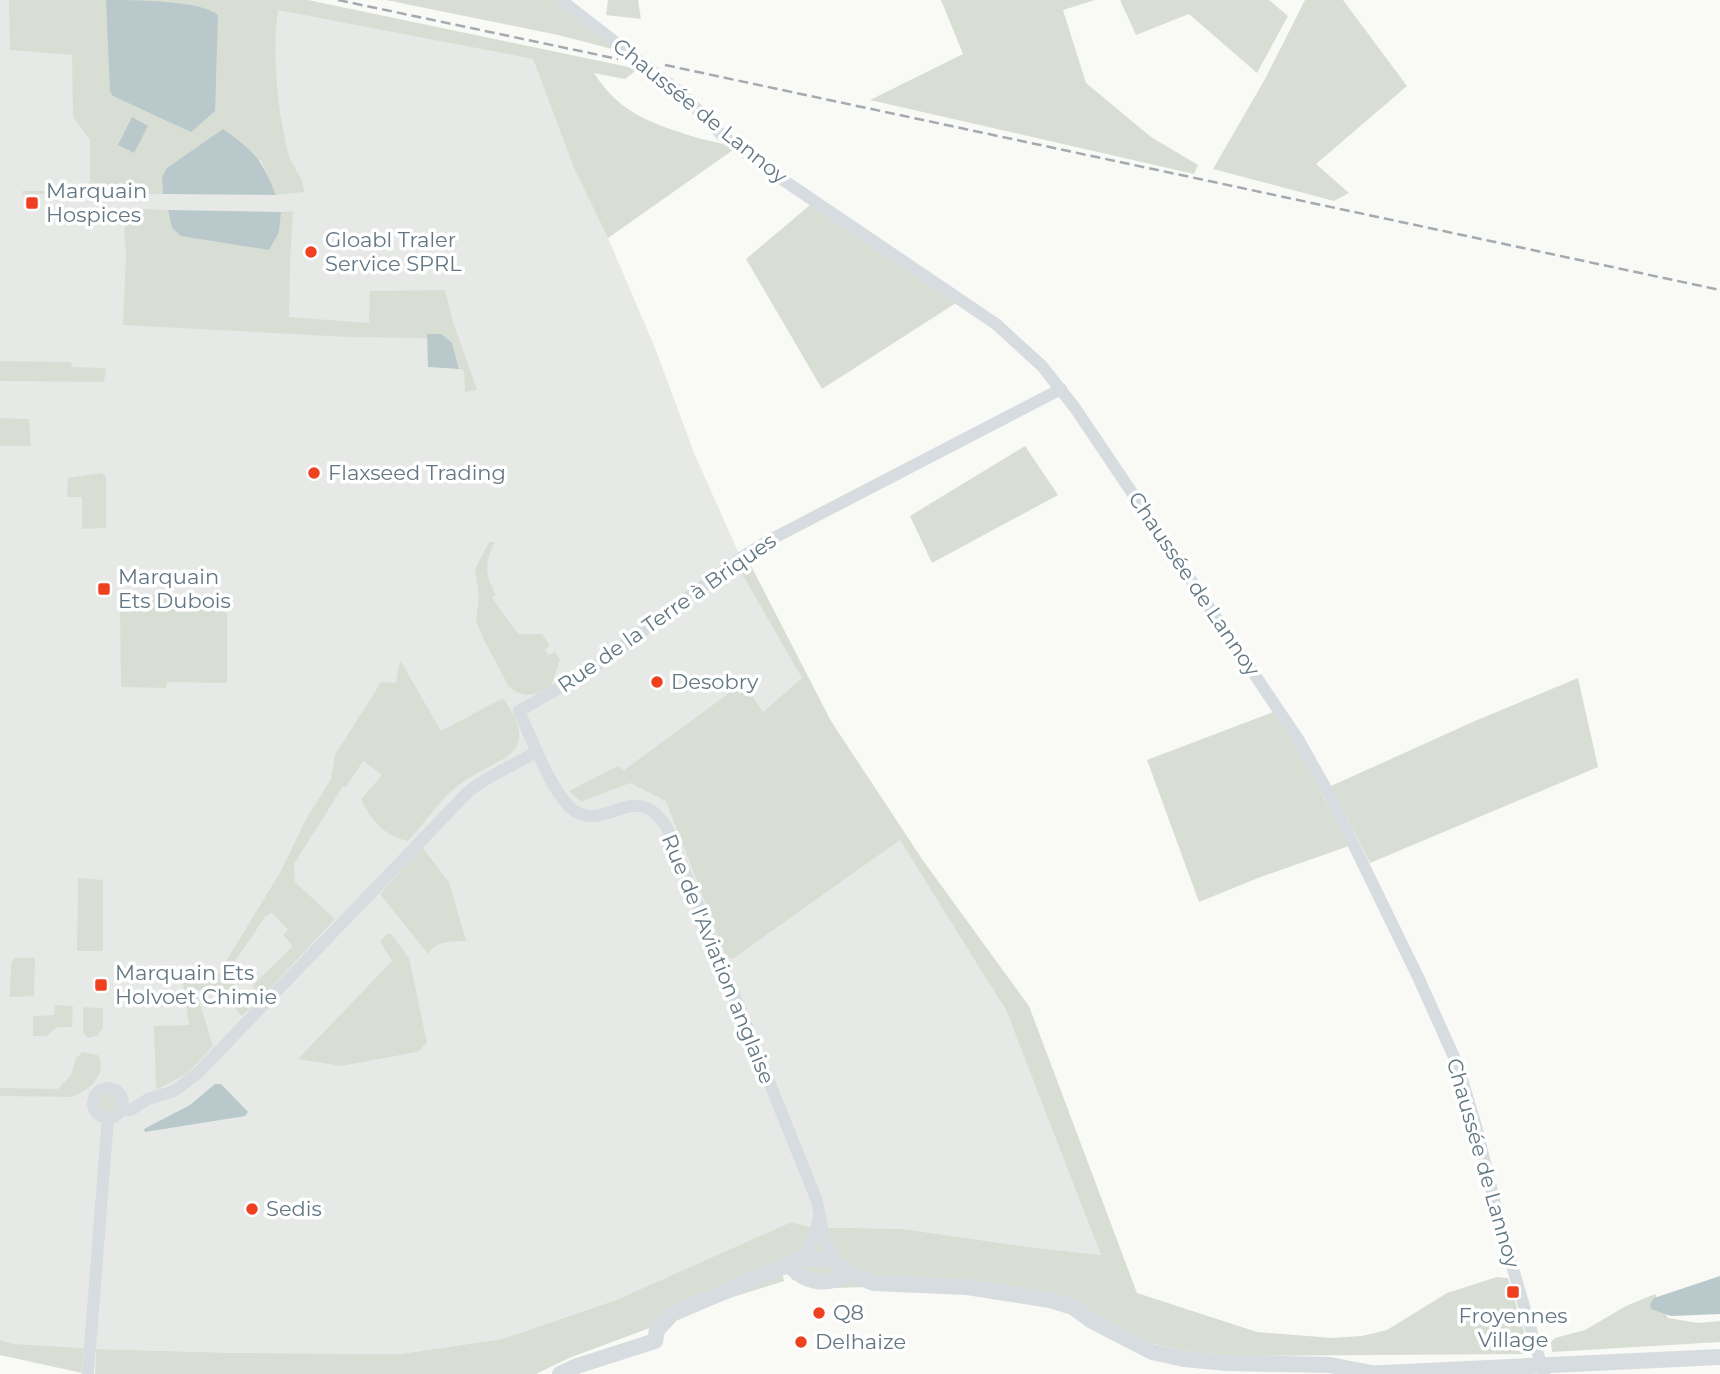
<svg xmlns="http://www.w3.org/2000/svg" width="1720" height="1374" font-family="Montserrat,sans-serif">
<rect width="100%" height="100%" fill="#f9f9f6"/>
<!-- built -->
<path fill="#e7e9e7" d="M 0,0 L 237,0 L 533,59 L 575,171 L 608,238 L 655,348 L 694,453 L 739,554 L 789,654 L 1006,1010 L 1102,1255 L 1021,1246 L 903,1229 L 810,1227 L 791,1222 L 616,1300 L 502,1339 L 400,1354 L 240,1353 L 96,1349 L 15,1344 L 0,1340 Z"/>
<!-- green -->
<g fill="#d9ded5">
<path d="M 9,0 L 308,0 L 638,69 L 625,79 L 594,73 C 620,114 653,124 698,138 C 711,142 722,141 733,150 L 608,238 L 575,171 L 533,59 L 278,10 C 272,56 277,107 288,153 C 292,169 303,173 304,192 L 276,195 L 261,160 L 162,177 L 163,194 L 23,194 L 22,191 L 90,191 L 90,140 L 73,117 L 72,55 L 10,50 Z"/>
<path d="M 386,0 L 556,0 L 616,50 L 558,35 Z"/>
<path d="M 608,0 L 638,0 L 641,19 L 606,15 Z"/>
<path d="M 941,0 L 1095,0 L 1063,10 L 1086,83 L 1151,137 L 1198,165 L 1194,174 L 870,100 L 963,54 Z"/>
<path d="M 1120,0 L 1269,0 L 1288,16 L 1257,73 L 1189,14 L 1136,35 Z"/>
<path d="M 1305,0 L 1343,0 L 1407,86 L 1316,164 L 1349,193 L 1334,201 L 1213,169 L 1265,79 Z"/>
<path d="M 810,205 L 956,303 L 822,389 L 746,259 Z"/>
<path d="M 142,209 L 168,210 L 172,228 L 279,232 L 281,212 L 293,211 L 290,265 L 289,317 L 369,323 L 370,291 L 445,290 L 453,322 L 477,390 L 465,392 L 464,370 L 459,369 L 452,343 L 427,334 L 427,338 L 348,337 L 123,325 L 126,253 L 124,229 L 130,215 Z"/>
<path d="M 0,361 L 71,362 L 72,367 L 106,368 L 104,382 L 0,381 Z"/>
<path d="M 0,418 L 29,419 L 31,446 L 0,446 Z"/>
<path d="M 1025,446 L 1058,495 L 932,563 L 910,516 Z"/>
<path d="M 101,473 L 106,476 L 106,528 L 82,529 L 82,497 L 67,497 L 68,478 Z"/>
<path d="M 489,542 L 495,542 C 484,562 485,575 496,595 L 492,598 L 518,634 L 542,634 L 550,645 L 545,650 L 548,655 L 555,652 L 560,660 L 551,686 L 535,694 L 526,695 L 516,692 L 509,687 L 484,640 L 476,622 L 479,597 L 475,569 Z"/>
<path d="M 748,560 L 831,721 L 922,859 L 1029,1006 L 1137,1293 L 1257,1332 L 1332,1338 L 1362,1336 L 1387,1330 L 1447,1293 L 1497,1277 L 1508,1278 L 1531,1354 L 1237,1356 L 1184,1351 L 1146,1342 L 1123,1334 L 1087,1309 L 921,1285 L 836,1288 L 807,1280 L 792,1280 L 791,1274 L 783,1275 L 784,1281 L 733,1297 L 569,1358 L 536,1374 L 95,1374 L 96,1349 L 240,1353 L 400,1354 L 502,1339 L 616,1300 L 791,1222 L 810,1227 L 903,1229 L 1021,1246 L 1101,1255 L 1006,1010 L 900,840 L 734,958 L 727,959 L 666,801 L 630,783 L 581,802 L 569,791 L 618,766 L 624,770 L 736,688 L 732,682 L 740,678 L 763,712 L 802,678 L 738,567 Z"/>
<path d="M 133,595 L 227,595 L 227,683 L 167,682 L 166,688 L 121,687 L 120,609 L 124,602 Z"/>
<path d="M 400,660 L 441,731 L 503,698 C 545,758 497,756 460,784 C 443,796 423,825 408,841 C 385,837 370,819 361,799 L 382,775 L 363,761 L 346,787 L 343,786 L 294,864 L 295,882 L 335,919 L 263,996 L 253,987 L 255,983 L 293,946 L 283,935 L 288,930 L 272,913 L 265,917 L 225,976 L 255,1004 L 242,1016 L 217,987 L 196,991 L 213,1046 L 188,1073 L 156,1090 L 154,1026 L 189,1025 L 182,977 L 219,973 L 282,869 L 305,821 L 331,779 L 335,755 L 381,682 L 396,683 Z"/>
<path d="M 1578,678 L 1598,767 L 1370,863 L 1331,786 L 1475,721 Z"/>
<path d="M 1273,712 L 1302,756 L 1349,846 L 1258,878 L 1199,902 L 1147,760 Z"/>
<path d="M 422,847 L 449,882 L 466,941 C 450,942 437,940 428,954 L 380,894 Z"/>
<path d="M 78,878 L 103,880 L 103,951 L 77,951 Z"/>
<path d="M 387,934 L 391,934 L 409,958 L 427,1043 L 417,1052 L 341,1066 L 298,1059 L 392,961 L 380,941 Z"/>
<path d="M 14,958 L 35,958 L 34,996 L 10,997 L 11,963 Z"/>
<path d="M 55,1005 L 73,1006 L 72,1027 L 57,1027 L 46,1036 L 33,1036 L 33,1016 L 54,1015 Z"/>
<path d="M 83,1007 L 103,1008 L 103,1028 L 97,1036 L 88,1038 L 83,1033 Z"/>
<path d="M 83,1052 L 98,1055 C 108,1075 89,1090 72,1097 L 0,1096 L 0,1088 L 58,1089 L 71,1075 L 76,1058 Z"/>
<circle cx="106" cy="1102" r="11"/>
<path d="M 1655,1294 L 1668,1318 L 1698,1323 L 1720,1321 L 1720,1342 L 1552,1352 L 1551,1342 L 1555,1338 L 1585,1330 L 1626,1306 Z"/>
<path d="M 0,1340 L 15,1344 L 84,1348 L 82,1373 L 0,1355 Z"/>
</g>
<!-- water -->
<g fill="#b8c8cb">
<path d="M 106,0 C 132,0 200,0 218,15 L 215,111 L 191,132 L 113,96 L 110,91 Z"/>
<path d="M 132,117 L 148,126 L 134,153 L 118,145 Z"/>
<path d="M 223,129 C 256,153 260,157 276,195 L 163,194 L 162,177 L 167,168 Z"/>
<path d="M 168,210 L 281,212 L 279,232 L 269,250 L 181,236 L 172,228 Z"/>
<path d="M 427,334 L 441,334 L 452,343 L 459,369 L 428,367 Z"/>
<path d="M 215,1084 L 221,1084 L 248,1112 L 245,1116 L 145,1132 L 144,1129 L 190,1105 Z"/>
<path d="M 1720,1276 L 1720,1314 L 1671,1316 L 1651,1309 L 1650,1304 L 1654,1298 Z"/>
</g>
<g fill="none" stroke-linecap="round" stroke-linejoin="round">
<!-- secondary -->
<g stroke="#d6dcdf" stroke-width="12">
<path d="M 561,0 L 682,94 L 723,136 L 767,169 L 996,324 L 1042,366 L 1075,408 L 1298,739 L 1329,794 L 1419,979 L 1458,1066 L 1476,1126 L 1501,1228 L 1544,1374"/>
<circle cx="108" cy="1103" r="15"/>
<path d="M 121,1110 L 131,1110 L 148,1099 L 174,1091 L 197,1074 L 468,792 C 488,775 514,766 537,751"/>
<path d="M 800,1259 L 813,1242 L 818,1221"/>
<path d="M 836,1261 L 824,1239 L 817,1201 L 668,830 C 636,775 608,834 573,810 C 553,795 530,736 519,711 L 592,669 L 742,557 L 766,542 L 1061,389"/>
<path d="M 88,1374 L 108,1117"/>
</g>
<!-- motorway -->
<g stroke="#d6dcdf" stroke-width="16">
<path d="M 789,1264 C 804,1283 829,1288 848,1272"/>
<path d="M 560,1374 L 577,1366 L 655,1341 L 657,1330 L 672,1314 L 800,1259 L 832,1259 L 852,1275 L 874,1283 L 967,1287 L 1050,1300 L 1073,1307 L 1092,1321 L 1152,1352 L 1184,1359 L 1227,1363 L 1330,1365 L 1371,1373"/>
<path d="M 1362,1374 L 1720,1357"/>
</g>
<!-- rail -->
<g stroke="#a3abb1" stroke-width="2.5" stroke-dasharray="10 5" stroke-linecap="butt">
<path d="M 338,0 L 618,59"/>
<path d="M 665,65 L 1720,290"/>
</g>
</g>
<!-- markers -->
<g fill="#ef4020" stroke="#fff" stroke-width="2.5">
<rect x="25" y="196" width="14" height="14" rx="3.5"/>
<circle cx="311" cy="252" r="7"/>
<circle cx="314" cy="473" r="7"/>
<rect x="97" y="582" width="14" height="14" rx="3.5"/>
<circle cx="657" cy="682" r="7"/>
<rect x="94" y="978" width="14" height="14" rx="3.5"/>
<circle cx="252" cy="1209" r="7"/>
<rect x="1506" y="1285" width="14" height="14" rx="3.5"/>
<circle cx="819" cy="1313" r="7"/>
<circle cx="801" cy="1342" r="7"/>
</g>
<g text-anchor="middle" stroke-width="7" stroke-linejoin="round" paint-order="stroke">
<!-- street labels -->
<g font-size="21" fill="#627783" stroke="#fff">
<text transform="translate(700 111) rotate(39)" y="7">Chaussée de Lannoy</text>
<text transform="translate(1194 584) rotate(56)" y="7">Chaussée de Lannoy</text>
<text transform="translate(667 613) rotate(-35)" y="7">Rue de la Terre à Briques</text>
<text transform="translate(718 959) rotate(68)" y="7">Rue de l'Aviation anglaise</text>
<text transform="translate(1483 1163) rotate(74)" y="7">Chaussée de Lannoy</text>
</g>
<!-- poi labels -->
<g font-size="21" fill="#627783" stroke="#fff" text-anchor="start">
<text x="46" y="198">Marquain<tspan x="46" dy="24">Hospices</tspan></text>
<text x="325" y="247">Gloabl Traler<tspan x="325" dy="24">Service SPRL</tspan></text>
<text x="328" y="480">Flaxseed Trading</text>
<text x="118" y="584">Marquain<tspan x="118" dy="24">Ets Dubois</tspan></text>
<text x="671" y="689">Desobry</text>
<text x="115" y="980">Marquain Ets<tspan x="115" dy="24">Holvoet Chimie</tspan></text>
<text x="266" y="1216">Sedis</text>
<text x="833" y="1320">Q8</text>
<text x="1513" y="1323" text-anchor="middle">Froyennes<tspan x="1513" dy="24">Village</tspan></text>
<text x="815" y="1349">Delhaize</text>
</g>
</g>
</svg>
